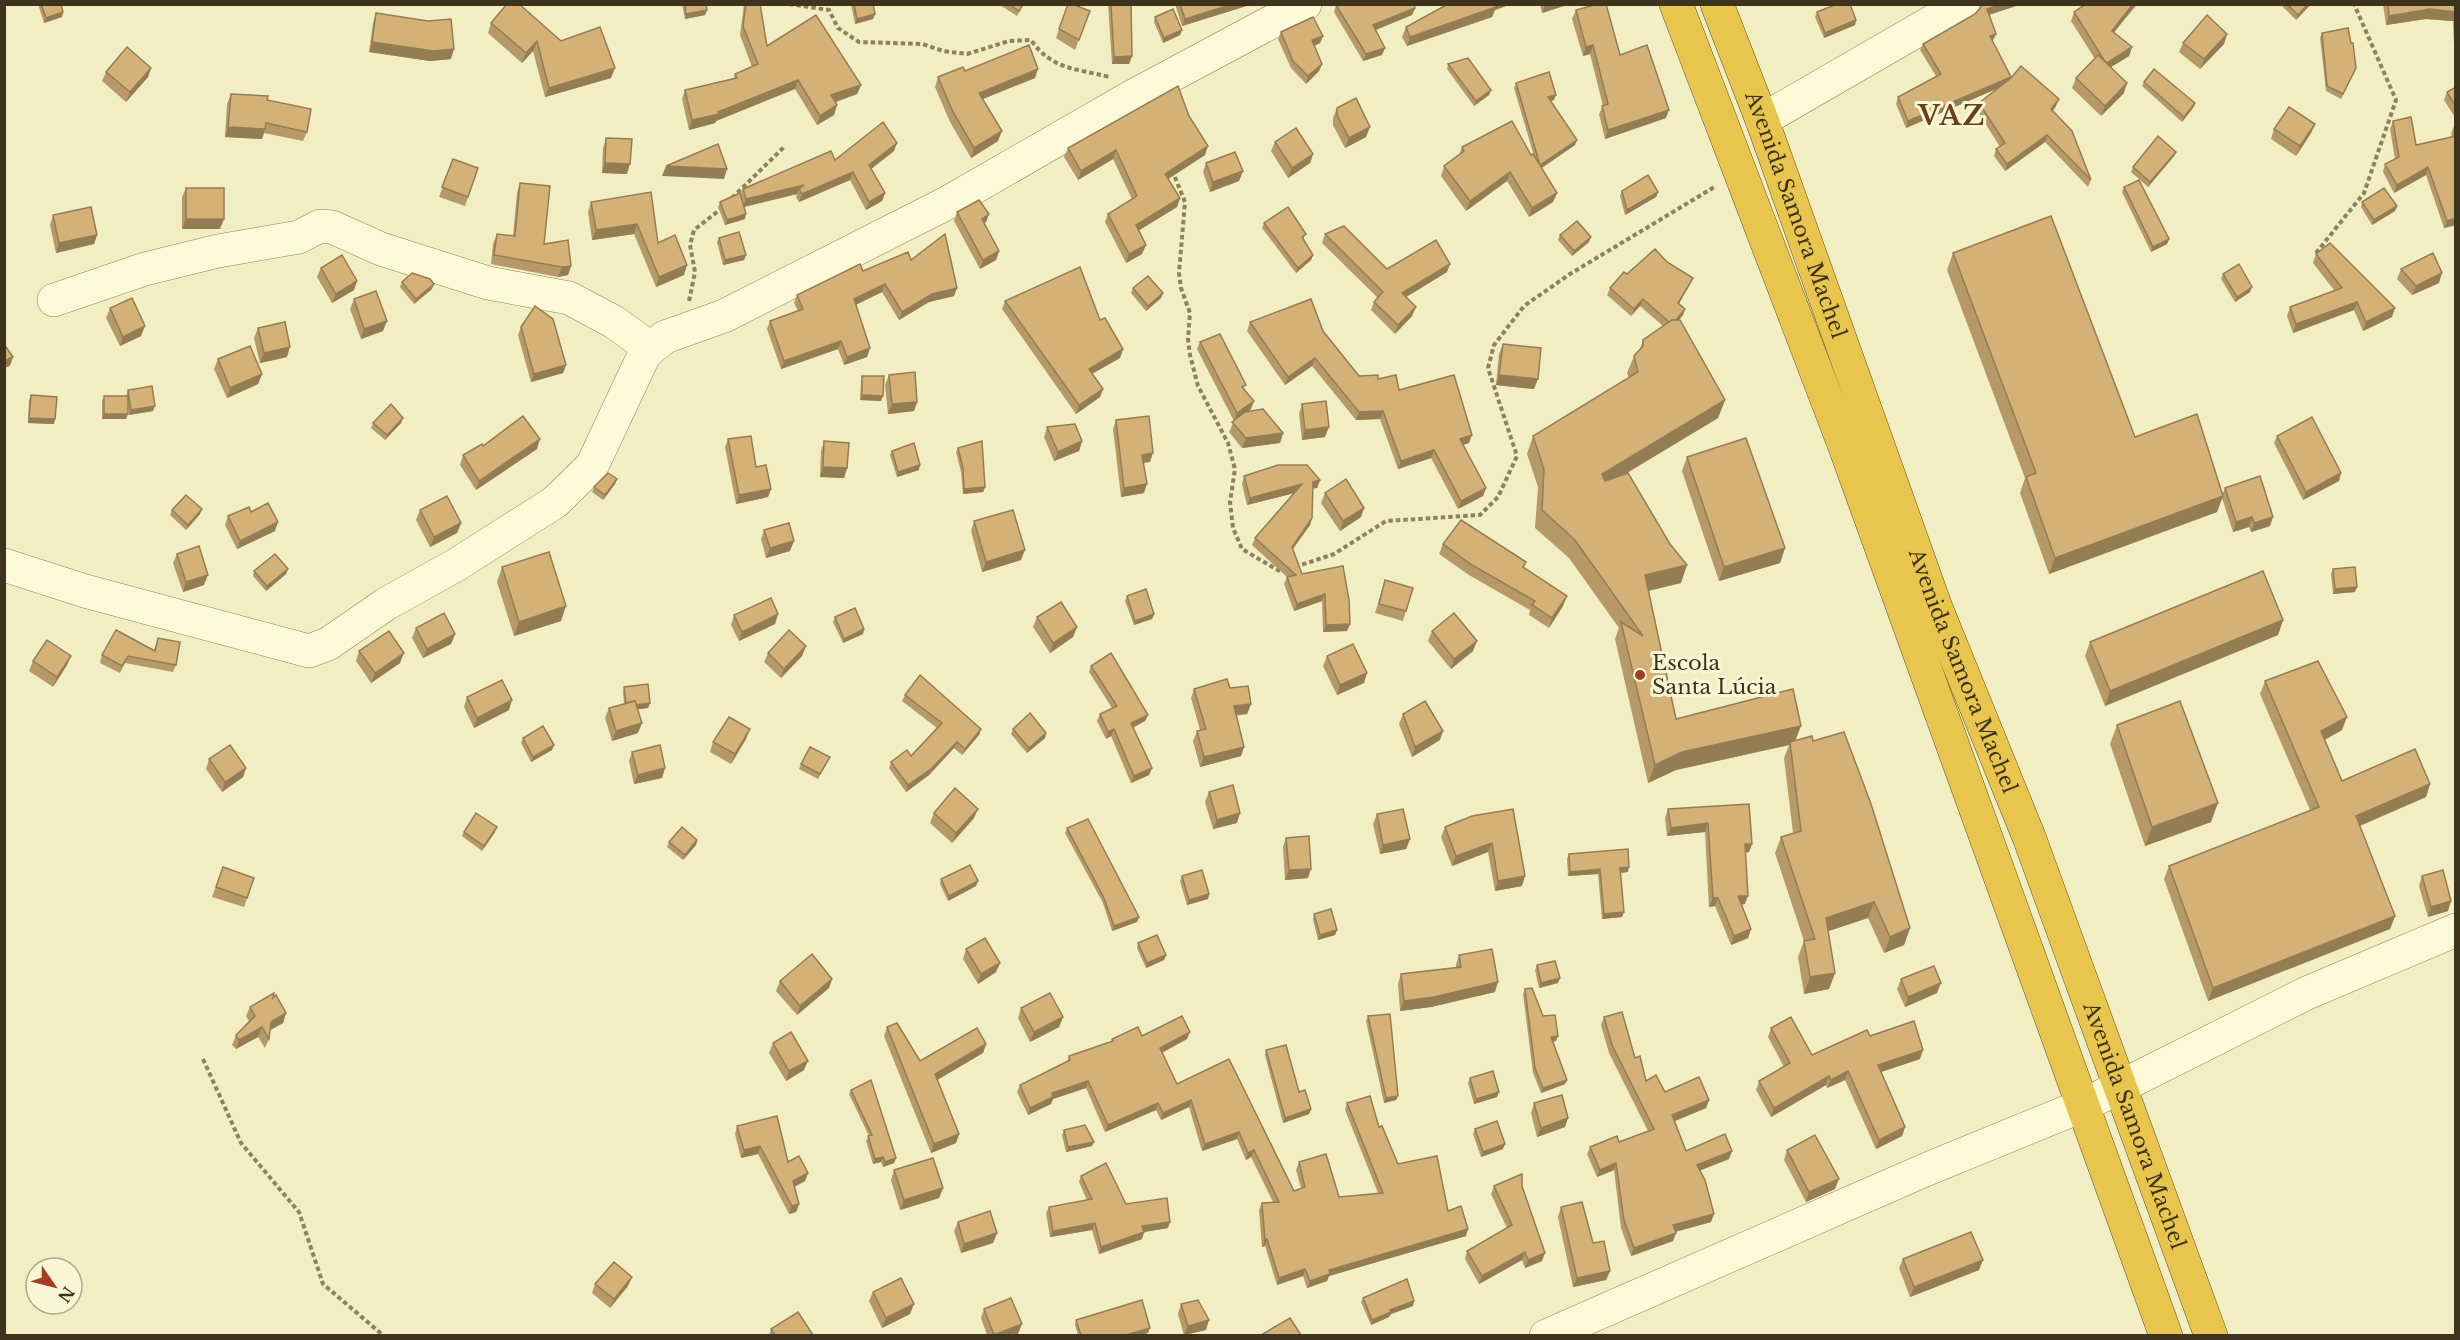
<svg xmlns="http://www.w3.org/2000/svg" width="2460" height="1340" font-family="'Libre Baskerville',serif">
<rect width="100%" height="100%" fill="#f2eec4"/>
<g fill="none" stroke-linecap="round" stroke-linejoin="round">
<defs>
<g id="minor">
<path d="M 1762,120 L 1963,4"/>
<path d="M 54,300 L 145,269 L 218,251 L 299,237 L 320,226 L 332,227 L 381,249 L 488,283 L 569,298 L 614,322 L 650,348"/>
<path d="M 4,565 L 85,591 L 309,651 L 328,644 L 386,604 L 456,565 L 555,502 L 592,466 L 645,353 L 665,337 L 724,316 L 947,203 L 1133,96 L 1305,4"/>
<path d="M 1546,1336 L 1925,1170 L 2084,1105 L 2307,993 L 2456,930"/>
</g>
<g id="highway">
<path d="M 1676,4 L 1845,447 L 2166,1336"/>
<path id="s1" d="M 1717,4 L 1762,120 L 1936,608 L 2029,837 L 2211,1336"/>
</g>
</defs>
<!-- minor casing -->
<use href="#minor" stroke="#8f8158" stroke-width="34"/>
<!-- highway casing -->
<use href="#highway" stroke="#5c4d2d" stroke-width="34"/>
<!-- path -->
<g stroke="#8f8158" stroke-width="4" stroke-dasharray="4.5 3" stroke-linecap="butt">
<path d="M 789,4 L 829,10 L 838,28 L 859,42 L 923,44 L 943,51 L 967,54 L 1009,41 L 1031,40 C 1052,70 1075,68 1109,77"/>
<path d="M 1172,170 L 1185,202 L 1179,273 L 1181,288 L 1190,313 L 1188,339 L 1190,355 L 1198,386 L 1228,443 L 1235,469 L 1230,502 L 1233,528 L 1242,549 L 1281,572 L 1285,571"/>
<path d="M 732,198 L 785,146"/>
<path d="M 2316,253 L 2364,193 L 2396,100 L 2354,4"/>
<path d="M 689,301 L 695,272 L 690,245 L 694,230 L 722,208"/>
<path d="M 1295,567 L 1334,554 L 1386,521 L 1480,515 L 1498,497 L 1517,456 L 1488,368 L 1494,345 L 1524,306 L 1570,274 L 1716,186"/>
<path d="M 203,1059 L 241,1143 L 299,1212 L 323,1284 L 384,1336"/>
</g>
<!-- minor -->
<use href="#minor" stroke="#fcf9d8" stroke-width="33"/>
<!-- highway -->
<use href="#highway" stroke="#e8c64e" stroke-width="33"/>
</g>
<!-- wall -->
<g fill="#b69966">
<path d="M 38,4 L 61,4 L 63,12 L 62,17 L 44,23 Z"/>
<path d="M 682,4 L 706,4 L 707,10 L 705,15 L 685,19 Z"/>
<path d="M 744,4 L 760,4 L 767,46 L 861,85 L 857,94 L 835,102 L 837,105 L 834,115 L 817,125 L 795,89 L 716,121 L 715,123 L 689,130 L 682,99 L 685,90 L 734,78 L 735,74 L 752,67 L 740,35 Z"/>
<path d="M 851,4 L 873,4 L 875,14 L 873,19 L 855,24 Z"/>
<path d="M 1000,4 L 1024,4 L 1017,16 L 1000,5 Z"/>
<path d="M 1068,4 L 1090,11 L 1075,50 L 1056,38 Z"/>
<path d="M 1108,4 L 1131,4 L 1132,56 L 1129,64 L 1112,64 Z"/>
<path d="M 1175,4 L 1253,4 L 1182,26 Z"/>
<path d="M 1448,4 L 1506,4 L 1506,6 L 1495,10 L 1492,17 L 1407,46 L 1402,37 L 1406,27 Z"/>
<path d="M 1540,4 L 1570,4 L 1542,13 Z"/>
<path d="M 1981,4 L 2022,4 L 1989,15 L 1996,34 L 1992,41 L 2011,77 L 2010,79 L 2056,106 L 2053,111 L 2091,180 L 2088,187 L 2045,142 L 2005,171 L 1994,156 L 1996,149 L 2000,147 L 1977,110 L 1979,103 L 1998,88 L 1906,128 L 1896,104 L 1898,97 L 1936,76 L 1920,50 L 1923,44 L 1975,14 L 1981,7 Z"/>
<path d="M 2280,4 L 2311,4 L 2296,20 Z"/>
<path d="M 2383,4 L 2456,4 L 2456,46 L 2454,46 L 2453,21 L 2426,19 L 2386,25 Z"/>
<path d="M 1336,5 L 1415,8 L 1412,15 L 1376,30 L 1382,55 L 1363,61 L 1334,12 Z"/>
<path d="M 2136,6 L 2114,32 L 2132,47 L 2129,56 L 2111,67 L 2124,93 L 2101,116 L 2072,88 L 2076,78 L 2095,59 L 2071,21 L 2074,12 Z"/>
<path d="M 1576,10 L 1620,55 L 1666,118 L 1605,139 L 1599,114 L 1603,106 L 1590,54 L 1583,56 L 1572,19 Z"/>
<path d="M 1817,12 L 1856,20 L 1855,25 L 1824,38 L 1815,17 Z"/>
<path d="M 376,13 L 428,21 L 451,59 L 430,61 L 369,52 L 373,23 Z"/>
<path d="M 1155,17 L 1180,35 L 1163,43 L 1154,22 Z"/>
<path d="M 491,23 L 561,41 L 611,78 L 545,97 L 533,51 L 522,63 L 488,33 Z"/>
<path d="M 1281,32 L 1323,36 L 1320,43 L 1314,46 L 1322,64 L 1319,71 L 1306,84 L 1291,68 L 1278,39 Z"/>
<path d="M 2322,33 L 2354,73 L 2341,99 L 2326,91 L 2320,38 Z"/>
<path d="M 2227,34 L 2224,44 L 2200,69 L 2179,52 L 2183,43 Z"/>
<path d="M 1448,64 L 1489,95 L 1474,106 L 1447,69 Z"/>
<path d="M 151,68 L 148,77 L 126,102 L 102,81 L 106,72 Z"/>
<path d="M 965,71 L 1035,78 L 983,99 L 998,141 L 971,158 L 950,122 L 935,87 L 938,77 Z"/>
<path d="M 2144,82 L 2195,103 L 2193,108 L 2182,122 L 2142,86 Z"/>
<path d="M 1516,83 L 1554,100 L 1550,101 L 1575,145 L 1542,168 L 1557,193 L 1553,202 L 1529,217 L 1507,181 L 1466,211 L 1441,176 L 1444,166 L 1459,155 L 1462,147 L 1534,156 L 1514,88 Z"/>
<path d="M 2456,87 L 2456,119 L 2444,100 L 2447,92 Z"/>
<path d="M 231,94 L 267,100 L 307,132 L 303,141 L 264,133 L 262,139 L 225,137 L 227,104 Z"/>
<path d="M 1337,108 L 1366,137 L 1345,148 L 1333,125 L 1333,118 Z"/>
<path d="M 1189,116 L 1205,155 L 1168,179 L 1180,198 L 1177,207 L 1139,230 L 1142,254 L 1126,263 L 1105,222 L 1108,214 L 1132,199 L 1113,159 L 1078,180 L 1064,157 L 1068,148 Z"/>
<path d="M 2393,121 L 2416,145 L 2452,137 L 2451,134 L 2454,126 L 2456,125 L 2456,225 L 2444,228 L 2426,175 L 2394,193 L 2383,172 L 2385,164 L 2395,159 L 2390,129 Z"/>
<path d="M 2315,124 L 2311,133 L 2296,156 L 2271,139 L 2274,129 Z"/>
<path d="M 606,138 L 627,174 L 602,173 L 603,148 Z"/>
<path d="M 1275,142 L 1313,154 L 1310,163 L 1288,178 L 1271,151 Z"/>
<path d="M 894,151 L 871,169 L 885,193 L 882,201 L 866,210 L 850,180 L 799,202 L 796,197 L 797,194 L 744,207 L 745,219 L 725,225 L 718,207 L 720,202 L 740,196 L 743,189 L 835,160 Z"/>
<path d="M 2176,152 L 2174,156 L 2148,187 L 2131,172 L 2133,167 Z"/>
<path d="M 453,159 L 478,168 L 465,206 L 439,197 Z"/>
<path d="M 1206,163 L 1243,171 L 1239,181 L 1210,192 L 1203,172 Z"/>
<path d="M 520,183 L 544,244 L 571,266 L 568,275 L 558,277 L 491,264 L 493,244 L 497,234 L 513,236 L 517,193 Z"/>
<path d="M 2124,187 L 2169,239 L 2167,244 L 2151,252 L 2122,192 Z"/>
<path d="M 186,188 L 220,229 L 182,229 L 182,197 Z"/>
<path d="M 1622,191 L 1658,192 L 1656,197 L 1625,215 L 1620,196 Z"/>
<path d="M 651,192 L 658,243 L 684,275 L 656,287 L 634,234 L 592,240 L 588,212 L 591,202 Z"/>
<path d="M 2362,202 L 2397,206 L 2395,211 L 2372,225 L 2361,207 Z"/>
<path d="M 957,212 L 989,214 L 986,222 L 984,223 L 999,251 L 996,260 L 980,269 L 954,221 Z"/>
<path d="M 53,215 L 97,235 L 94,244 L 56,253 L 50,225 Z"/>
<path d="M 1264,223 L 1306,234 L 1303,239 L 1313,255 L 1311,260 L 1296,273 L 1262,228 Z"/>
<path d="M 1325,234 L 1387,269 L 1447,272 L 1406,297 L 1412,316 L 1395,334 L 1371,310 L 1374,302 L 1378,298 L 1322,243 Z"/>
<path d="M 1560,235 L 1589,242 L 1572,256 L 1558,240 Z"/>
<path d="M 719,238 L 746,255 L 744,260 L 723,265 L 717,242 Z"/>
<path d="M 1953,253 L 2135,437 L 2222,495 L 2225,488 L 2270,526 L 2251,532 L 2249,527 L 2233,532 L 2222,498 L 2217,512 L 2049,574 L 2020,493 L 2025,478 L 1947,270 Z"/>
<path d="M 2316,254 L 2392,317 L 2363,331 L 2354,310 L 2293,333 L 2287,316 L 2290,307 L 2334,290 L 2313,263 Z"/>
<path d="M 911,260 L 954,296 L 929,302 L 899,320 L 882,292 L 856,305 L 870,348 L 867,357 L 844,365 L 838,349 L 781,369 L 767,329 L 770,321 L 798,311 L 794,303 L 797,295 L 863,271 Z"/>
<path d="M 1667,262 L 1693,278 L 1690,284 L 1679,303 L 1685,309 L 1683,315 L 1679,320 L 1725,400 L 1718,418 L 1624,475 L 1681,583 L 1648,591 L 1676,719 L 1796,740 L 1813,741 L 1910,928 L 1904,945 L 1884,953 L 1868,918 L 1828,931 L 1835,973 L 1829,989 L 1804,994 L 1798,957 L 1804,941 L 1775,853 L 1781,837 L 1793,833 L 1784,758 L 1789,745 L 1676,770 L 1648,783 L 1615,639 L 1619,628 L 1569,558 L 1535,528 L 1538,487 L 1527,454 L 1533,436 L 1629,378 L 1627,373 L 1634,356 L 1640,349 L 1643,340 L 1663,326 L 1640,306 L 1631,316 L 1607,295 L 1610,288 L 1627,274 Z"/>
<path d="M 321,268 L 357,281 L 354,290 L 332,303 L 317,277 Z"/>
<path d="M 2401,269 L 2439,283 L 2412,295 L 2397,279 Z"/>
<path d="M 2223,274 L 2250,292 L 2235,302 L 2221,279 Z"/>
<path d="M 402,282 L 432,289 L 414,304 L 400,287 Z"/>
<path d="M 1133,288 L 1163,293 L 1161,298 L 1146,311 L 1131,293 Z"/>
<path d="M 354,299 L 383,331 L 361,339 L 350,309 Z"/>
<path d="M 1005,301 L 1100,320 L 1123,349 L 1120,358 L 1092,374 L 1103,389 L 1100,397 L 1076,414 L 1002,309 Z"/>
<path d="M 110,308 L 141,336 L 120,346 L 106,318 Z"/>
<path d="M 1250,322 L 1323,331 L 1359,376 L 1378,379 L 1399,390 L 1469,443 L 1463,445 L 1486,488 L 1483,496 L 1458,509 L 1431,458 L 1398,469 L 1380,419 L 1356,420 L 1312,366 L 1285,385 L 1247,331 Z"/>
<path d="M 521,327 L 566,365 L 563,373 L 531,382 L 518,335 Z"/>
<path d="M 258,328 L 287,357 L 260,363 L 254,338 Z"/>
<path d="M 1200,342 L 1245,389 L 1251,409 L 1248,411 L 1283,433 L 1280,443 L 1242,448 L 1229,432 L 1234,421 L 1197,349 Z"/>
<path d="M 1503,344 L 1534,389 L 1496,385 L 1499,354 Z"/>
<path d="M 218,359 L 262,374 L 258,384 L 227,398 L 214,369 Z"/>
<path d="M 889,375 L 917,402 L 914,411 L 888,414 L 885,385 Z"/>
<path d="M 862,376 L 881,401 L 860,400 L 861,381 Z"/>
<path d="M 128,390 L 153,411 L 129,415 L 128,407 L 126,419 L 102,419 L 102,401 L 104,396 L 126,396 Z"/>
<path d="M 31,395 L 54,424 L 28,423 L 29,400 Z"/>
<path d="M 1302,404 L 1325,437 L 1302,440 L 1299,414 Z"/>
<path d="M 1116,420 L 1150,462 L 1143,463 L 1144,493 L 1121,497 L 1113,429 Z"/>
<path d="M 373,423 L 401,423 L 385,440 L 371,428 Z"/>
<path d="M 1047,427 L 1082,441 L 1079,451 L 1054,461 L 1044,437 Z"/>
<path d="M 2277,436 L 2339,481 L 2303,500 L 2274,443 Z"/>
<path d="M 728,439 L 756,467 L 771,489 L 768,497 L 736,504 L 725,447 Z"/>
<path d="M 824,441 L 847,468 L 844,478 L 820,477 L 821,451 Z"/>
<path d="M 483,446 L 537,449 L 476,490 L 460,465 L 463,455 Z"/>
<path d="M 958,448 L 985,487 L 983,492 L 963,494 L 961,472 L 956,452 Z"/>
<path d="M 892,451 L 919,470 L 897,477 L 890,455 Z"/>
<path d="M 1687,457 L 1785,548 L 1780,563 L 1719,581 L 1682,471 Z"/>
<path d="M 1244,476 L 1320,480 L 1317,488 L 1313,488 L 1310,525 L 1293,549 L 1302,574 L 1343,566 L 1350,624 L 1347,631 L 1323,632 L 1322,601 L 1294,611 L 1284,584 L 1287,577 L 1252,545 L 1255,538 L 1294,493 L 1247,505 L 1242,484 Z"/>
<path d="M 617,479 L 615,484 L 603,500 L 592,492 L 594,487 Z"/>
<path d="M 1325,493 L 1364,508 L 1361,517 L 1340,531 L 1321,503 Z"/>
<path d="M 172,510 L 200,514 L 186,530 L 170,515 Z"/>
<path d="M 420,510 L 461,523 L 457,533 L 430,547 L 416,520 Z"/>
<path d="M 251,512 L 275,531 L 237,549 L 225,525 L 228,516 Z"/>
<path d="M 974,521 L 1021,560 L 982,572 L 971,531 Z"/>
<path d="M 764,530 L 790,551 L 766,558 L 761,539 Z"/>
<path d="M 1443,544 L 1524,568 L 1563,606 L 1549,628 L 1529,615 L 1530,610 L 1469,575 L 1439,554 Z"/>
<path d="M 177,554 L 204,585 L 183,592 L 173,563 Z"/>
<path d="M 502,567 L 561,621 L 514,636 L 497,582 Z"/>
<path d="M 288,569 L 286,574 L 266,591 L 253,576 L 254,571 Z"/>
<path d="M 2333,569 L 2355,592 L 2333,594 L 2331,574 Z"/>
<path d="M 1385,580 L 1406,611 L 1403,621 L 1375,613 Z"/>
<path d="M 1127,596 L 1154,614 L 1152,619 L 1134,625 L 1125,601 Z"/>
<path d="M 778,614 L 775,624 L 739,641 L 731,625 L 734,615 Z"/>
<path d="M 835,617 L 864,629 L 863,634 L 843,643 L 833,622 Z"/>
<path d="M 1037,617 L 1077,627 L 1073,637 L 1050,653 L 1033,627 Z"/>
<path d="M 2283,620 L 2278,635 L 2105,706 L 2085,656 L 2090,642 Z"/>
<path d="M 416,628 L 455,634 L 451,644 L 423,658 L 412,638 Z"/>
<path d="M 1432,631 L 1473,651 L 1451,669 L 1428,641 Z"/>
<path d="M 158,638 L 176,665 L 173,672 L 125,663 L 120,673 L 100,663 L 102,655 L 154,650 Z"/>
<path d="M 359,651 L 400,663 L 371,683 L 356,661 Z"/>
<path d="M 768,653 L 802,656 L 781,678 L 764,662 Z"/>
<path d="M 1327,656 L 1364,683 L 1337,695 L 1323,666 Z"/>
<path d="M 33,661 L 67,665 L 53,687 L 29,671 Z"/>
<path d="M 1091,666 L 1148,715 L 1145,721 L 1133,727 L 1152,768 L 1149,775 L 1131,783 L 1111,736 L 1106,739 L 1097,721 L 1100,714 L 1112,708 L 1089,672 Z"/>
<path d="M 2265,681 L 2342,730 L 2325,740 L 2342,781 L 2430,784 L 2426,797 L 2360,826 L 2395,916 L 2390,929 L 2208,1001 L 2164,879 L 2169,866 L 2310,810 L 2260,694 Z"/>
<path d="M 624,687 L 650,703 L 648,708 L 638,709 L 638,733 L 612,741 L 605,718 L 609,708 L 624,704 L 623,692 Z"/>
<path d="M 1230,688 L 1251,704 L 1247,714 L 1236,715 L 1244,747 L 1241,756 L 1200,767 L 1193,741 L 1197,731 L 1200,730 L 1191,698 L 1194,689 Z"/>
<path d="M 905,695 L 981,729 L 979,735 L 962,755 L 954,748 L 929,775 L 906,792 L 889,768 L 891,762 L 911,756 L 937,728 L 902,701 Z"/>
<path d="M 467,697 L 509,710 L 474,728 L 464,707 Z"/>
<path d="M 1403,714 L 1440,740 L 1412,757 L 1399,724 Z"/>
<path d="M 2117,725 L 2211,822 L 2145,846 L 2110,744 Z"/>
<path d="M 1013,729 L 1046,733 L 1045,738 L 1027,753 L 1011,734 Z"/>
<path d="M 523,738 L 554,745 L 552,750 L 531,762 L 521,743 Z"/>
<path d="M 746,739 L 731,764 L 710,752 L 713,742 Z"/>
<path d="M 632,752 L 665,768 L 662,778 L 634,784 L 629,761 Z"/>
<path d="M 830,757 L 818,779 L 799,769 L 801,764 Z"/>
<path d="M 209,759 L 246,768 L 243,777 L 222,792 L 206,769 Z"/>
<path d="M 1209,792 L 1237,823 L 1213,829 L 1205,802 Z"/>
<path d="M 1749,804 L 1752,844 L 1749,852 L 1745,853 L 1745,904 L 1741,905 L 1751,929 L 1748,938 L 1731,945 L 1715,906 L 1709,907 L 1705,832 L 1667,836 L 1665,818 L 1668,809 Z"/>
<path d="M 934,813 L 974,818 L 952,843 L 930,823 Z"/>
<path d="M 1377,814 L 1410,839 L 1406,849 L 1380,854 L 1373,824 Z"/>
<path d="M 1472,816 L 1522,886 L 1495,891 L 1488,852 L 1452,866 L 1441,837 L 1445,827 Z"/>
<path d="M 1067,828 L 1139,917 L 1137,922 L 1112,931 L 1103,903 L 1065,833 Z"/>
<path d="M 464,832 L 495,832 L 482,851 L 462,836 Z"/>
<path d="M 1286,838 L 1308,878 L 1285,880 L 1283,847 Z"/>
<path d="M 697,840 L 696,845 L 683,860 L 667,847 L 669,842 Z"/>
<path d="M 1569,854 L 1628,872 L 1620,873 L 1624,912 L 1622,917 L 1602,919 L 1598,874 L 1568,876 L 1567,859 Z"/>
<path d="M 223,867 L 254,878 L 244,907 L 212,897 Z"/>
<path d="M 1182,876 L 1209,894 L 1208,899 L 1187,905 L 1180,881 Z"/>
<path d="M 2422,876 L 2448,911 L 2428,917 L 2419,886 Z"/>
<path d="M 941,879 L 978,881 L 976,886 L 948,901 L 940,884 Z"/>
<path d="M 1314,914 L 1337,930 L 1335,935 L 1318,940 L 1313,919 Z"/>
<path d="M 1138,943 L 1166,955 L 1164,960 L 1146,968 L 1137,948 Z"/>
<path d="M 966,949 L 1000,963 L 996,972 L 978,984 L 963,959 Z"/>
<path d="M 1459,955 L 1495,992 L 1431,1007 L 1400,1011 L 1398,984 L 1401,974 L 1456,968 L 1456,965 Z"/>
<path d="M 1537,965 L 1560,978 L 1558,983 L 1539,988 L 1535,970 Z"/>
<path d="M 832,979 L 829,988 L 797,1015 L 776,991 L 780,981 Z"/>
<path d="M 1901,979 L 1937,993 L 1905,1007 L 1897,989 Z"/>
<path d="M 1525,989 L 1543,1016 L 1556,1041 L 1553,1042 L 1567,1080 L 1565,1084 L 1541,1093 L 1533,1073 L 1523,994 Z"/>
<path d="M 273,998 L 286,1013 L 283,1023 L 270,1030 L 269,1039 L 265,1048 L 258,1037 L 236,1049 L 232,1045 L 236,1035 L 249,1021 L 246,1016 L 250,1007 Z"/>
<path d="M 1021,1008 L 1063,1017 L 1059,1027 L 1030,1042 L 1018,1018 Z"/>
<path d="M 1368,1016 L 1398,1096 L 1396,1100 L 1384,1103 L 1366,1021 Z"/>
<path d="M 1604,1017 L 1635,1058 L 1646,1081 L 1665,1092 L 1709,1100 L 1706,1108 L 1675,1121 L 1686,1151 L 1729,1159 L 1700,1170 L 1711,1222 L 1675,1232 L 1673,1241 L 1631,1256 L 1621,1228 L 1614,1170 L 1597,1177 L 1587,1154 L 1590,1147 L 1619,1142 L 1648,1131 L 1609,1053 L 1601,1025 Z"/>
<path d="M 887,1027 L 920,1061 L 986,1044 L 983,1053 L 937,1080 L 959,1134 L 956,1143 L 931,1153 L 884,1036 Z"/>
<path d="M 1771,1028 L 1812,1055 L 1870,1036 L 1920,1059 L 1881,1072 L 1905,1127 L 1902,1136 L 1876,1149 L 1845,1080 L 1827,1088 L 1826,1085 L 1771,1117 L 1756,1090 L 1759,1081 L 1784,1067 L 1768,1037 Z"/>
<path d="M 1142,1036 L 1187,1039 L 1162,1053 L 1177,1084 L 1229,1059 L 1294,1191 L 1301,1188 L 1296,1170 L 1299,1162 L 1339,1197 L 1378,1193 L 1345,1110 L 1347,1103 L 1379,1127 L 1398,1164 L 1448,1211 L 1466,1236 L 1329,1276 L 1327,1281 L 1307,1288 L 1303,1276 L 1277,1285 L 1265,1246 L 1262,1247 L 1259,1210 L 1262,1203 L 1273,1202 L 1251,1157 L 1246,1160 L 1237,1139 L 1202,1151 L 1189,1107 L 1161,1120 L 1156,1110 L 1105,1132 L 1086,1088 L 1053,1099 L 1051,1104 L 1028,1115 L 1017,1092 L 1020,1085 L 1067,1062 L 1069,1056 L 1111,1042 L 1112,1039 Z"/>
<path d="M 773,1043 L 804,1070 L 786,1081 L 769,1053 Z"/>
<path d="M 1266,1050 L 1299,1092 L 1311,1109 L 1309,1114 L 1283,1123 L 1265,1055 Z"/>
<path d="M 1470,1078 L 1497,1097 L 1474,1104 L 1468,1083 Z"/>
<path d="M 851,1090 L 896,1158 L 894,1163 L 883,1167 L 881,1162 L 873,1164 L 866,1141 L 869,1136 L 849,1094 Z"/>
<path d="M 1534,1103 L 1568,1118 L 1565,1127 L 1537,1137 L 1531,1113 Z"/>
<path d="M 737,1126 L 788,1162 L 808,1173 L 805,1181 L 794,1187 L 799,1204 L 796,1212 L 789,1214 L 758,1154 L 741,1158 L 735,1134 Z"/>
<path d="M 1475,1129 L 1503,1149 L 1481,1157 L 1473,1134 Z"/>
<path d="M 1064,1130 L 1092,1146 L 1066,1152 L 1062,1135 Z"/>
<path d="M 1787,1150 L 1835,1189 L 1806,1202 L 1784,1160 Z"/>
<path d="M 894,1170 L 943,1188 L 939,1198 L 900,1210 L 891,1180 Z"/>
<path d="M 1081,1176 L 1126,1204 L 1168,1228 L 1144,1232 L 1142,1239 L 1099,1254 L 1092,1230 L 1050,1237 L 1046,1213 L 1049,1207 L 1087,1200 L 1079,1182 Z"/>
<path d="M 1494,1186 L 1522,1186 L 1542,1261 L 1525,1268 L 1522,1260 L 1479,1284 L 1465,1259 L 1467,1251 L 1507,1228 L 1491,1194 Z"/>
<path d="M 1561,1207 L 1610,1271 L 1606,1280 L 1573,1287 L 1558,1217 Z"/>
<path d="M 958,1222 L 997,1233 L 993,1243 L 961,1253 L 954,1231 Z"/>
<path d="M 1903,1259 L 1979,1270 L 1910,1297 L 1899,1268 Z"/>
<path d="M 595,1284 L 628,1286 L 610,1308 L 592,1293 Z"/>
<path d="M 873,1292 L 910,1314 L 882,1328 L 869,1301 Z"/>
<path d="M 1363,1298 L 1413,1306 L 1391,1314 L 1389,1317 L 1371,1325 L 1361,1302 Z"/>
<path d="M 1181,1304 L 1206,1330 L 1184,1335 L 1178,1314 Z"/>
<path d="M 984,1309 L 1018,1334 L 1014,1335 L 987,1335 L 981,1318 Z"/>
<path d="M 1076,1320 L 1148,1333 L 1140,1335 L 1078,1335 L 1075,1325 Z"/>
<path d="M 771,1329 L 813,1335 L 769,1335 Z"/>
</g>
<!-- shaded-wall -->
<g fill="#947d53">
<path d="M 1233,4 L 1253,4 L 1182,26 L 1185,19 Z"/>
<path d="M 1494,4 L 1506,4 L 1506,6 L 1495,10 L 1492,17 L 1407,46 L 1410,37 Z"/>
<path d="M 1570,4 L 1542,13 L 1545,5 Z"/>
<path d="M 2003,4 L 2022,4 L 1985,16 L 1987,9 Z"/>
<path d="M 2133,4 L 2136,4 L 2109,39 L 2112,31 Z"/>
<path d="M 2308,4 L 2311,4 L 2296,20 L 2298,15 Z"/>
<path d="M 1415,8 L 1412,15 L 1370,32 L 1373,25 Z"/>
<path d="M 2430,9 L 2456,12 L 2456,15 L 2453,21 L 2426,19 L 2386,25 L 2389,16 Z"/>
<path d="M 707,10 L 705,15 L 685,19 L 686,14 Z"/>
<path d="M 63,12 L 62,17 L 44,23 L 46,18 Z"/>
<path d="M 875,14 L 873,19 L 855,24 L 857,19 Z"/>
<path d="M 1856,20 L 1855,25 L 1824,38 L 1825,33 Z"/>
<path d="M 1182,30 L 1180,35 L 1163,43 L 1164,38 Z"/>
<path d="M 1996,34 L 1993,40 L 1988,42 L 1990,36 Z"/>
<path d="M 2227,34 L 2224,44 L 2200,69 L 2204,59 Z"/>
<path d="M 1323,36 L 1320,43 L 1309,48 L 1312,40 Z"/>
<path d="M 537,41 L 533,51 L 522,63 L 526,53 Z"/>
<path d="M 372,42 L 454,49 L 451,59 L 430,61 L 369,52 Z"/>
<path d="M 1593,45 L 1590,54 L 1583,56 L 1586,47 Z"/>
<path d="M 2132,47 L 2129,56 L 2103,72 L 2106,63 Z"/>
<path d="M 1385,48 L 1382,55 L 1363,61 L 1366,54 Z"/>
<path d="M 1132,56 L 1129,64 L 1112,64 L 1114,57 Z"/>
<path d="M 1322,64 L 1319,71 L 1306,84 L 1308,76 Z"/>
<path d="M 151,68 L 148,77 L 126,102 L 130,92 Z"/>
<path d="M 615,68 L 611,78 L 545,97 L 549,88 Z"/>
<path d="M 1038,69 L 1035,78 L 975,102 L 979,93 Z"/>
<path d="M 2011,77 L 2008,84 L 1906,128 L 1908,121 Z"/>
<path d="M 798,80 L 795,89 L 716,121 L 715,123 L 689,130 L 692,120 L 718,112 Z"/>
<path d="M 2127,83 L 2124,93 L 2101,116 L 2105,106 Z"/>
<path d="M 861,85 L 857,94 L 828,105 L 831,95 Z"/>
<path d="M 1491,90 L 1489,95 L 1474,106 L 1476,101 Z"/>
<path d="M 1556,95 L 1554,100 L 1546,102 L 1548,97 Z"/>
<path d="M 2059,99 L 2056,106 L 2048,116 L 2051,109 Z"/>
<path d="M 2195,103 L 2193,108 L 2182,122 L 2184,117 Z"/>
<path d="M 837,105 L 834,115 L 817,125 L 820,116 Z"/>
<path d="M 1669,110 L 1666,118 L 1605,139 L 1608,130 Z"/>
<path d="M 2315,124 L 2311,133 L 2296,156 L 2300,146 Z"/>
<path d="M 228,127 L 265,129 L 262,139 L 225,137 Z"/>
<path d="M 1370,127 L 1366,137 L 1345,148 L 1349,138 Z"/>
<path d="M 1002,131 L 998,141 L 971,158 L 974,148 Z"/>
<path d="M 2047,135 L 2045,142 L 2005,171 L 2007,164 Z"/>
<path d="M 1577,140 L 1575,145 L 1538,170 L 1540,165 Z"/>
<path d="M 897,143 L 894,151 L 866,173 L 869,165 Z"/>
<path d="M 1208,146 L 1205,155 L 1162,183 L 1165,174 Z"/>
<path d="M 1116,150 L 1113,159 L 1078,180 L 1081,171 Z"/>
<path d="M 2176,152 L 2174,156 L 2148,187 L 2150,182 Z"/>
<path d="M 1313,154 L 1310,163 L 1288,178 L 1292,168 Z"/>
<path d="M 605,163 L 630,164 L 627,174 L 602,173 Z"/>
<path d="M 666,166 L 727,169 L 724,179 L 662,176 Z"/>
<path d="M 2428,167 L 2426,175 L 2394,193 L 2397,185 Z"/>
<path d="M 1243,171 L 1239,181 L 1210,192 L 1213,182 Z"/>
<path d="M 853,172 L 850,180 L 799,202 L 802,194 Z"/>
<path d="M 1510,172 L 1507,181 L 1466,211 L 1470,201 Z"/>
<path d="M 804,185 L 799,189 L 797,194 L 743,207 L 746,199 Z"/>
<path d="M 1658,192 L 1656,197 L 1625,215 L 1627,210 Z"/>
<path d="M 885,193 L 882,201 L 866,210 L 869,202 Z"/>
<path d="M 1557,193 L 1553,202 L 1529,217 L 1532,208 Z"/>
<path d="M 1180,198 L 1177,207 L 1133,234 L 1136,225 Z"/>
<path d="M 2397,206 L 2395,211 L 2372,225 L 2374,220 Z"/>
<path d="M 746,214 L 745,219 L 725,225 L 727,220 Z"/>
<path d="M 989,214 L 986,222 L 979,227 L 982,219 Z"/>
<path d="M 2456,218 L 2456,225 L 2444,228 L 2447,221 Z"/>
<path d="M 186,219 L 224,219 L 220,229 L 182,229 Z"/>
<path d="M 637,224 L 634,234 L 592,240 L 596,230 Z"/>
<path d="M 97,235 L 94,244 L 56,253 L 59,243 Z"/>
<path d="M 1591,237 L 1589,242 L 1572,256 L 1574,251 Z"/>
<path d="M 2169,239 L 2167,244 L 2151,252 L 2153,247 Z"/>
<path d="M 1146,245 L 1142,254 L 1126,263 L 1129,254 Z"/>
<path d="M 999,251 L 996,260 L 980,269 L 983,260 Z"/>
<path d="M 746,255 L 744,260 L 723,265 L 725,260 Z"/>
<path d="M 1313,255 L 1311,260 L 1296,273 L 1298,268 Z"/>
<path d="M 1450,264 L 1447,272 L 1398,302 L 1402,293 Z"/>
<path d="M 687,265 L 684,275 L 656,287 L 659,277 Z"/>
<path d="M 571,266 L 568,275 L 558,277 L 562,267 Z"/>
<path d="M 2442,273 L 2439,283 L 2412,295 L 2416,286 Z"/>
<path d="M 1693,278 L 1690,284 L 1676,309 L 1678,303 Z"/>
<path d="M 357,281 L 354,290 L 332,303 L 336,294 Z"/>
<path d="M 434,284 L 432,289 L 414,304 L 416,299 Z"/>
<path d="M 885,284 L 882,292 L 851,307 L 854,299 Z"/>
<path d="M 2252,287 L 2250,292 L 2235,302 L 2237,297 Z"/>
<path d="M 957,288 L 954,296 L 929,302 L 899,320 L 902,312 L 932,294 Z"/>
<path d="M 1163,293 L 1161,298 L 1146,311 L 1148,306 Z"/>
<path d="M 1643,299 L 1640,306 L 1631,316 L 1634,309 Z"/>
<path d="M 2357,302 L 2354,310 L 2293,333 L 2296,324 Z"/>
<path d="M 1416,307 L 1412,316 L 1395,334 L 1398,325 Z"/>
<path d="M 2395,308 L 2392,317 L 2363,331 L 2366,322 Z"/>
<path d="M 1685,309 L 1683,315 L 1669,331 L 1672,325 Z"/>
<path d="M 387,321 L 383,331 L 361,339 L 364,329 Z"/>
<path d="M 145,326 L 141,336 L 120,346 L 123,337 Z"/>
<path d="M 841,341 L 838,349 L 781,369 L 784,361 Z"/>
<path d="M 290,347 L 287,357 L 260,363 L 264,353 Z"/>
<path d="M 870,348 L 867,357 L 844,365 L 847,357 Z"/>
<path d="M 1123,349 L 1120,358 L 1086,377 L 1089,369 Z"/>
<path d="M 13,357 L 10,366 L 4,368 L 4,361 Z"/>
<path d="M 1315,358 L 1312,366 L 1285,385 L 1288,377 Z"/>
<path d="M 566,365 L 563,373 L 531,382 L 534,374 Z"/>
<path d="M 262,374 L 258,384 L 227,398 L 230,388 Z"/>
<path d="M 1499,375 L 1538,379 L 1534,389 L 1496,385 Z"/>
<path d="M 1103,389 L 1100,397 L 1076,414 L 1079,405 Z"/>
<path d="M 862,395 L 883,396 L 881,401 L 860,400 Z"/>
<path d="M 1725,400 L 1718,418 L 1596,491 L 1602,474 Z"/>
<path d="M 1254,401 L 1251,409 L 1234,421 L 1237,413 Z"/>
<path d="M 917,402 L 914,411 L 888,414 L 892,404 Z"/>
<path d="M 155,406 L 153,411 L 129,415 L 131,410 Z"/>
<path d="M 1383,411 L 1380,419 L 1356,420 L 1359,412 Z"/>
<path d="M 104,414 L 128,414 L 126,419 L 102,419 Z"/>
<path d="M 29,418 L 55,419 L 54,424 L 28,423 Z"/>
<path d="M 403,418 L 401,423 L 385,440 L 387,435 Z"/>
<path d="M 1329,427 L 1325,437 L 1302,440 L 1305,430 Z"/>
<path d="M 1283,433 L 1280,443 L 1242,448 L 1246,438 Z"/>
<path d="M 1472,435 L 1469,443 L 1457,447 L 1460,439 Z"/>
<path d="M 540,439 L 537,449 L 476,490 L 479,481 Z"/>
<path d="M 1082,441 L 1079,451 L 1054,461 L 1058,452 Z"/>
<path d="M 1434,450 L 1431,458 L 1398,469 L 1401,461 Z"/>
<path d="M 1153,453 L 1150,462 L 1139,463 L 1142,455 Z"/>
<path d="M 920,465 L 919,470 L 897,477 L 898,472 Z"/>
<path d="M 823,467 L 847,468 L 844,478 L 820,477 Z"/>
<path d="M 2341,473 L 2339,481 L 2303,500 L 2306,492 Z"/>
<path d="M 617,479 L 615,484 L 603,500 L 605,495 Z"/>
<path d="M 1320,480 L 1317,488 L 1311,489 L 1313,482 Z"/>
<path d="M 1147,484 L 1144,493 L 1121,497 L 1124,488 Z"/>
<path d="M 1302,484 L 1299,492 L 1247,505 L 1250,498 Z"/>
<path d="M 985,487 L 983,492 L 963,494 L 964,489 Z"/>
<path d="M 1486,488 L 1483,496 L 1458,509 L 1461,501 Z"/>
<path d="M 771,489 L 768,497 L 736,504 L 739,495 Z"/>
<path d="M 2223,496 L 2217,512 L 2049,574 L 2055,558 Z"/>
<path d="M 1364,508 L 1361,517 L 1340,531 L 1343,521 Z"/>
<path d="M 202,509 L 200,514 L 186,530 L 188,525 Z"/>
<path d="M 2252,517 L 2249,527 L 2233,532 L 2236,522 Z"/>
<path d="M 2273,517 L 2270,526 L 2251,532 L 2254,523 Z"/>
<path d="M 1312,518 L 1310,525 L 1289,554 L 1292,547 Z"/>
<path d="M 278,522 L 275,531 L 237,549 L 240,541 Z"/>
<path d="M 461,523 L 457,533 L 430,547 L 434,537 Z"/>
<path d="M 794,541 L 790,551 L 766,558 L 770,548 Z"/>
<path d="M 1785,548 L 1780,563 L 1719,581 L 1724,567 Z"/>
<path d="M 1025,550 L 1021,560 L 982,572 L 986,562 Z"/>
<path d="M 1687,565 L 1681,583 L 1639,593 L 1645,575 Z"/>
<path d="M 288,569 L 286,574 L 266,591 L 267,586 Z"/>
<path d="M 208,575 L 204,585 L 183,592 L 186,582 Z"/>
<path d="M 2357,587 L 2355,592 L 2333,594 L 2335,589 Z"/>
<path d="M 1325,594 L 1322,601 L 1294,611 L 1297,604 Z"/>
<path d="M 1567,596 L 1563,606 L 1549,628 L 1552,618 Z"/>
<path d="M 566,606 L 561,621 L 514,636 L 519,622 Z"/>
<path d="M 778,614 L 775,624 L 739,641 L 742,632 Z"/>
<path d="M 1154,614 L 1152,619 L 1134,625 L 1135,621 Z"/>
<path d="M 2283,620 L 2278,635 L 2105,706 L 2110,691 Z"/>
<path d="M 1350,624 L 1347,631 L 1323,632 L 1326,625 Z"/>
<path d="M 1077,627 L 1073,637 L 1050,653 L 1053,643 Z"/>
<path d="M 864,629 L 863,634 L 843,643 L 844,639 Z"/>
<path d="M 455,634 L 451,644 L 423,658 L 427,649 Z"/>
<path d="M 1477,641 L 1473,651 L 1451,669 L 1454,659 Z"/>
<path d="M 806,646 L 802,656 L 781,678 L 784,669 Z"/>
<path d="M 404,653 L 400,663 L 371,683 L 375,673 Z"/>
<path d="M 71,656 L 67,665 L 53,687 L 57,677 Z"/>
<path d="M 1367,673 L 1364,683 L 1337,695 L 1340,685 Z"/>
<path d="M 512,700 L 509,710 L 474,728 L 477,718 Z"/>
<path d="M 650,703 L 648,708 L 625,711 L 627,706 Z"/>
<path d="M 1251,704 L 1247,714 L 1231,716 L 1234,706 Z"/>
<path d="M 1148,715 L 1145,721 L 1129,730 L 1131,723 Z"/>
<path d="M 2347,717 L 2342,730 L 2316,744 L 2321,731 Z"/>
<path d="M 642,723 L 638,733 L 612,741 L 616,731 Z"/>
<path d="M 1801,726 L 1794,744 L 1790,742 L 1789,745 L 1676,770 L 1648,783 L 1655,765 L 1682,752 Z"/>
<path d="M 750,729 L 746,739 L 731,764 L 735,754 Z"/>
<path d="M 981,729 L 979,735 L 962,755 L 965,749 Z"/>
<path d="M 1114,729 L 1111,736 L 1106,739 L 1108,732 Z"/>
<path d="M 1443,731 L 1440,740 L 1412,757 L 1415,747 Z"/>
<path d="M 1046,733 L 1045,738 L 1027,753 L 1029,748 Z"/>
<path d="M 957,742 L 954,748 L 929,775 L 906,792 L 908,785 Z"/>
<path d="M 554,745 L 552,750 L 531,762 L 533,757 Z"/>
<path d="M 1244,747 L 1241,756 L 1200,767 L 1204,757 Z"/>
<path d="M 246,768 L 243,777 L 222,792 L 225,782 Z"/>
<path d="M 665,768 L 662,778 L 634,784 L 638,775 Z"/>
<path d="M 1152,768 L 1149,775 L 1131,783 L 1134,776 Z"/>
<path d="M 2430,784 L 2426,797 L 2352,829 L 2356,816 Z"/>
<path d="M 2218,803 L 2211,822 L 2145,846 L 2152,827 Z"/>
<path d="M 978,809 L 974,818 L 952,843 L 956,833 Z"/>
<path d="M 1240,813 L 1237,823 L 1213,829 L 1217,820 Z"/>
<path d="M 1708,823 L 1705,832 L 1667,836 L 1671,828 Z"/>
<path d="M 497,827 L 495,832 L 482,851 L 484,846 Z"/>
<path d="M 1410,839 L 1406,849 L 1380,854 L 1383,845 Z"/>
<path d="M 697,840 L 696,845 L 683,860 L 685,855 Z"/>
<path d="M 1492,843 L 1488,852 L 1452,866 L 1456,856 Z"/>
<path d="M 1745,844 L 1752,844 L 1749,852 L 1742,853 Z"/>
<path d="M 1629,867 L 1628,872 L 1618,873 L 1620,868 Z"/>
<path d="M 1311,869 L 1308,878 L 1285,880 L 1289,870 Z"/>
<path d="M 1600,869 L 1598,874 L 1568,876 L 1570,872 Z"/>
<path d="M 1525,876 L 1522,886 L 1495,891 L 1498,881 Z"/>
<path d="M 978,881 L 976,886 L 948,901 L 949,896 Z"/>
<path d="M 1209,894 L 1208,899 L 1187,905 L 1189,900 Z"/>
<path d="M 1738,896 L 1748,896 L 1745,904 L 1735,905 Z"/>
<path d="M 1713,898 L 1718,898 L 1715,906 L 1709,907 Z"/>
<path d="M 2451,901 L 2448,911 L 2428,917 L 2431,907 Z"/>
<path d="M 1874,902 L 1868,918 L 1820,934 L 1826,918 Z"/>
<path d="M 1624,912 L 1622,917 L 1602,919 L 1604,914 Z"/>
<path d="M 2395,916 L 2390,929 L 2208,1001 L 2213,988 Z"/>
<path d="M 1139,917 L 1137,922 L 1112,931 L 1114,926 Z"/>
<path d="M 1910,928 L 1904,945 L 1884,953 L 1890,937 Z"/>
<path d="M 1751,929 L 1748,938 L 1731,945 L 1734,936 Z"/>
<path d="M 1337,930 L 1335,935 L 1318,940 L 1320,935 Z"/>
<path d="M 1166,955 L 1164,960 L 1146,968 L 1147,963 Z"/>
<path d="M 1000,963 L 996,972 L 978,984 L 981,974 Z"/>
<path d="M 1835,973 L 1829,989 L 1804,994 L 1810,977 Z"/>
<path d="M 1560,978 L 1558,983 L 1539,988 L 1541,983 Z"/>
<path d="M 832,979 L 829,988 L 797,1015 L 800,1006 Z"/>
<path d="M 1498,982 L 1495,992 L 1431,1007 L 1400,1011 L 1404,1001 Z"/>
<path d="M 1941,983 L 1937,993 L 1905,1007 L 1908,997 Z"/>
<path d="M 286,1013 L 283,1023 L 267,1032 L 271,1022 Z"/>
<path d="M 1063,1017 L 1059,1027 L 1030,1042 L 1034,1032 Z"/>
<path d="M 262,1027 L 258,1037 L 236,1049 L 239,1040 Z"/>
<path d="M 1190,1032 L 1187,1039 L 1157,1055 L 1160,1048 Z"/>
<path d="M 1558,1036 L 1556,1041 L 1549,1042 L 1551,1037 Z"/>
<path d="M 986,1044 L 983,1053 L 932,1083 L 935,1074 Z"/>
<path d="M 1923,1050 L 1920,1059 L 1875,1074 L 1878,1065 Z"/>
<path d="M 808,1061 L 804,1070 L 786,1081 L 789,1071 Z"/>
<path d="M 1848,1071 L 1845,1080 L 1827,1088 L 1831,1080 Z"/>
<path d="M 1829,1076 L 1826,1085 L 1771,1117 L 1774,1108 Z"/>
<path d="M 1567,1080 L 1565,1084 L 1541,1093 L 1543,1088 Z"/>
<path d="M 1088,1081 L 1086,1088 L 1053,1099 L 1051,1104 L 1028,1115 L 1030,1108 L 1052,1093 Z"/>
<path d="M 1499,1092 L 1497,1097 L 1474,1104 L 1476,1099 Z"/>
<path d="M 1398,1096 L 1396,1100 L 1384,1103 L 1386,1098 Z"/>
<path d="M 1191,1100 L 1189,1107 L 1161,1120 L 1163,1113 Z"/>
<path d="M 1709,1100 L 1706,1108 L 1670,1123 L 1672,1115 Z"/>
<path d="M 1158,1103 L 1156,1110 L 1105,1132 L 1108,1125 Z"/>
<path d="M 1311,1109 L 1309,1114 L 1283,1123 L 1285,1118 Z"/>
<path d="M 1568,1118 L 1565,1127 L 1537,1137 L 1541,1128 Z"/>
<path d="M 1905,1127 L 1902,1136 L 1876,1149 L 1879,1140 Z"/>
<path d="M 1239,1132 L 1237,1139 L 1202,1151 L 1205,1144 Z"/>
<path d="M 959,1134 L 956,1143 L 931,1153 L 934,1144 Z"/>
<path d="M 1094,1142 L 1092,1146 L 1066,1152 L 1068,1147 Z"/>
<path d="M 1505,1144 L 1503,1149 L 1481,1157 L 1483,1152 Z"/>
<path d="M 760,1146 L 758,1154 L 741,1158 L 744,1150 Z"/>
<path d="M 1254,1150 L 1251,1157 L 1246,1160 L 1248,1153 Z"/>
<path d="M 1732,1151 L 1729,1159 L 1694,1173 L 1697,1165 Z"/>
<path d="M 883,1157 L 881,1162 L 873,1164 L 875,1159 Z"/>
<path d="M 896,1158 L 894,1163 L 883,1167 L 885,1162 Z"/>
<path d="M 1616,1163 L 1614,1170 L 1597,1177 L 1600,1170 Z"/>
<path d="M 808,1173 L 805,1181 L 790,1189 L 793,1181 Z"/>
<path d="M 1839,1179 L 1835,1189 L 1806,1202 L 1809,1192 Z"/>
<path d="M 943,1188 L 939,1198 L 900,1210 L 904,1200 Z"/>
<path d="M 799,1204 L 796,1212 L 789,1214 L 792,1206 Z"/>
<path d="M 1714,1214 L 1711,1222 L 1671,1233 L 1673,1225 Z"/>
<path d="M 1170,1222 L 1168,1228 L 1144,1232 L 1142,1239 L 1099,1254 L 1101,1247 L 1142,1226 Z"/>
<path d="M 1095,1223 L 1092,1230 L 1050,1237 L 1053,1231 Z"/>
<path d="M 1468,1229 L 1466,1236 L 1329,1276 L 1327,1281 L 1307,1288 L 1310,1281 L 1329,1270 Z"/>
<path d="M 997,1233 L 993,1243 L 961,1253 L 964,1244 Z"/>
<path d="M 1676,1233 L 1673,1241 L 1631,1256 L 1634,1248 Z"/>
<path d="M 1267,1239 L 1265,1246 L 1262,1247 L 1265,1240 Z"/>
<path d="M 1525,1252 L 1522,1260 L 1479,1284 L 1482,1276 Z"/>
<path d="M 1545,1253 L 1542,1261 L 1525,1268 L 1528,1260 Z"/>
<path d="M 1983,1260 L 1979,1270 L 1910,1297 L 1914,1287 Z"/>
<path d="M 1305,1269 L 1303,1276 L 1277,1285 L 1279,1278 Z"/>
<path d="M 1610,1271 L 1606,1280 L 1573,1287 L 1577,1278 Z"/>
<path d="M 632,1277 L 628,1286 L 610,1308 L 614,1299 Z"/>
<path d="M 1414,1301 L 1413,1306 L 1391,1314 L 1389,1317 L 1371,1325 L 1372,1320 L 1390,1310 Z"/>
<path d="M 914,1304 L 910,1314 L 882,1328 L 886,1318 Z"/>
<path d="M 1209,1320 L 1206,1330 L 1184,1335 L 1188,1326 Z"/>
<path d="M 1022,1324 L 1018,1334 L 1014,1335 L 994,1335 Z"/>
<path d="M 1150,1328 L 1148,1333 L 1140,1335 L 1126,1335 Z"/>
</g>
<!-- building -->
<g fill="#d4b277" stroke="#947d53" stroke-width="1.5">
<path d="M 41,4 L 61,4 L 63,12 L 46,18 Z"/>
<path d="M 507,4 L 519,4 L 561,41 L 600,27 L 615,68 L 549,88 L 537,41 L 526,53 L 491,23 Z"/>
<path d="M 685,4 L 706,4 L 707,10 L 686,14 Z"/>
<path d="M 746,4 L 760,4 L 767,46 L 816,15 L 861,85 L 831,95 L 837,105 L 820,116 L 798,80 L 718,112 L 719,114 L 692,120 L 685,90 L 737,78 L 735,74 L 758,64 L 743,26 Z"/>
<path d="M 854,4 L 873,4 L 875,14 L 857,19 Z"/>
<path d="M 1009,4 L 1023,4 L 1019,11 Z"/>
<path d="M 1068,4 L 1072,4 L 1090,11 L 1079,40 L 1059,29 Z"/>
<path d="M 1111,4 L 1131,4 L 1132,56 L 1114,57 Z"/>
<path d="M 1180,4 L 1233,4 L 1185,19 Z"/>
<path d="M 1338,4 L 1414,4 L 1415,8 L 1373,25 L 1385,48 L 1366,54 L 1336,5 Z"/>
<path d="M 1448,4 L 1496,4 L 1496,7 L 1410,37 L 1406,27 Z"/>
<path d="M 1598,4 L 1606,4 L 1620,55 L 1647,45 L 1669,110 L 1608,130 L 1602,106 L 1608,104 L 1593,45 L 1586,47 L 1576,10 Z"/>
<path d="M 1837,4 L 1850,4 L 1856,20 L 1825,33 L 1817,12 Z"/>
<path d="M 1982,4 L 2003,4 L 1987,9 L 1996,34 L 1990,36 L 2011,77 L 1908,121 L 1898,97 L 1941,74 L 1923,44 L 1975,14 L 1982,6 Z"/>
<path d="M 2086,4 L 2133,4 L 2112,31 L 2132,47 L 2107,63 L 2104,60 L 2074,12 Z"/>
<path d="M 2287,4 L 2308,4 L 2298,15 Z"/>
<path d="M 2388,4 L 2456,4 L 2456,12 L 2430,9 L 2389,16 Z"/>
<path d="M 1173,9 L 1182,30 L 1164,38 L 1155,17 Z"/>
<path d="M 376,13 L 428,21 L 451,19 L 454,49 L 434,51 L 372,42 Z"/>
<path d="M 2207,15 L 2227,34 L 2204,59 L 2183,43 Z"/>
<path d="M 1313,17 L 1323,36 L 1312,40 L 1322,64 L 1308,76 L 1293,61 L 1281,32 Z"/>
<path d="M 2348,28 L 2351,43 L 2353,43 L 2356,68 L 2343,94 L 2327,86 L 2322,33 Z"/>
<path d="M 1029,45 L 1038,69 L 979,93 L 1002,131 L 974,148 L 953,112 L 938,77 L 963,67 L 965,71 Z"/>
<path d="M 127,47 L 151,68 L 130,92 L 106,72 Z"/>
<path d="M 2098,55 L 2127,83 L 2105,106 L 2076,78 Z"/>
<path d="M 1468,58 L 1491,90 L 1476,101 L 1448,64 Z"/>
<path d="M 2021,66 L 2059,99 L 2051,109 L 2072,131 L 2091,180 L 2047,135 L 2007,164 L 1996,149 L 2005,143 L 1979,103 L 2011,78 Z"/>
<path d="M 2154,69 L 2195,103 L 2184,117 L 2144,82 Z"/>
<path d="M 1549,72 L 1556,95 L 1548,97 L 1577,140 L 1540,165 L 1516,83 Z"/>
<path d="M 1178,86 L 1189,116 L 1208,146 L 1165,174 L 1180,198 L 1136,225 L 1146,245 L 1129,254 L 1108,214 L 1137,196 L 1116,150 L 1081,171 L 1068,148 Z"/>
<path d="M 2456,87 L 2456,107 L 2447,92 Z"/>
<path d="M 231,94 L 268,96 L 267,100 L 311,109 L 307,132 L 266,123 L 265,129 L 228,127 Z"/>
<path d="M 1356,98 L 1370,127 L 1349,138 L 1337,115 L 1337,108 Z"/>
<path d="M 2289,107 L 2315,124 L 2300,146 L 2274,129 Z"/>
<path d="M 2411,117 L 2416,145 L 2456,136 L 2456,218 L 2447,221 L 2428,167 L 2397,185 L 2385,164 L 2399,157 L 2393,121 Z"/>
<path d="M 1512,121 L 1531,155 L 1533,154 L 1557,193 L 1532,208 L 1510,172 L 1470,201 L 1444,166 L 1464,151 L 1462,147 Z"/>
<path d="M 883,122 L 897,143 L 869,165 L 885,193 L 869,202 L 853,172 L 802,194 L 799,189 L 804,185 L 746,199 L 743,189 L 831,151 L 835,160 Z"/>
<path d="M 1296,128 L 1313,154 L 1292,168 L 1275,142 Z"/>
<path d="M 2158,136 L 2176,152 L 2150,182 L 2133,167 Z"/>
<path d="M 606,138 L 632,139 L 630,164 L 605,163 Z"/>
<path d="M 718,144 L 727,169 L 666,166 Z"/>
<path d="M 1235,152 L 1243,171 L 1213,182 L 1206,163 Z"/>
<path d="M 453,159 L 478,168 L 468,197 L 442,187 Z"/>
<path d="M 1648,175 L 1658,192 L 1627,210 L 1622,191 Z"/>
<path d="M 2139,180 L 2169,239 L 2153,247 L 2124,187 Z"/>
<path d="M 520,183 L 550,186 L 544,244 L 568,240 L 571,266 L 562,267 L 494,255 L 497,234 L 515,236 Z"/>
<rect x="186" y="188" width="38" height="31"/>
<path d="M 2384,188 L 2397,206 L 2374,220 L 2362,202 Z"/>
<path d="M 651,192 L 658,243 L 675,235 L 687,265 L 659,277 L 637,224 L 596,230 L 591,202 Z"/>
<path d="M 740,193 L 746,214 L 727,220 L 720,202 Z"/>
<path d="M 979,200 L 989,214 L 982,219 L 999,251 L 983,260 L 957,212 Z"/>
<path d="M 91,207 L 97,235 L 59,243 L 53,215 Z"/>
<path d="M 1288,207 L 1306,234 L 1302,237 L 1313,255 L 1298,268 L 1264,223 Z"/>
<path d="M 2051,216 L 2135,437 L 2197,414 L 2223,496 L 2055,558 L 2026,477 L 2036,473 L 1953,253 Z"/>
<path d="M 1577,221 L 1591,237 L 1574,251 L 1560,235 Z"/>
<path d="M 1344,226 L 1387,269 L 1436,240 L 1450,264 L 1402,293 L 1416,307 L 1398,325 L 1374,302 L 1383,292 L 1325,234 Z"/>
<path d="M 739,232 L 746,255 L 725,260 L 719,238 Z"/>
<path d="M 945,234 L 957,288 L 932,294 L 902,312 L 885,284 L 854,299 L 870,348 L 847,357 L 841,341 L 784,361 L 770,321 L 803,309 L 797,295 L 860,264 L 863,271 L 908,252 L 911,260 Z"/>
<path d="M 2330,243 L 2395,308 L 2366,322 L 2357,302 L 2296,324 L 2290,307 L 2342,288 L 2316,254 Z"/>
<path d="M 1655,249 L 1667,262 L 1693,278 L 1678,303 L 1685,309 L 1676,320 L 1672,320 L 1669,322 L 1643,299 L 1634,309 L 1610,288 L 1624,272 L 1627,274 Z"/>
<path d="M 2433,253 L 2442,273 L 2416,286 L 2401,269 Z"/>
<path d="M 342,255 L 357,281 L 336,294 L 321,268 Z"/>
<path d="M 2239,264 L 2252,287 L 2237,297 L 2223,274 Z"/>
<path d="M 1080,267 L 1100,320 L 1105,318 L 1123,349 L 1089,369 L 1103,389 L 1079,405 L 1005,301 Z"/>
<path d="M 412,273 L 430,279 L 434,284 L 416,299 L 402,282 Z"/>
<path d="M 1148,276 L 1163,293 L 1148,306 L 1133,288 Z"/>
<path d="M 376,291 L 387,321 L 364,329 L 354,299 Z"/>
<path d="M 132,298 L 145,326 L 123,337 L 110,308 Z"/>
<path d="M 1311,299 L 1323,331 L 1359,376 L 1378,375 L 1378,379 L 1396,375 L 1399,390 L 1454,375 L 1472,435 L 1460,439 L 1486,488 L 1461,501 L 1434,450 L 1401,461 L 1383,411 L 1359,412 L 1315,358 L 1288,377 L 1250,322 Z"/>
<path d="M 535,306 L 553,319 L 566,365 L 534,374 L 521,327 Z"/>
<path d="M 1672,320 L 1680,320 L 1725,400 L 1602,474 L 1605,481 L 1628,473 L 1670,544 L 1687,565 L 1645,575 L 1676,719 L 1793,689 L 1801,726 L 1682,752 L 1655,765 L 1621,622 L 1643,636 L 1575,540 L 1542,510 L 1544,469 L 1533,436 L 1638,372 L 1634,356 L 1643,346 L 1643,340 Z"/>
<path d="M 285,322 L 290,347 L 264,353 L 258,328 Z"/>
<path d="M 1220,334 L 1246,385 L 1242,387 L 1254,401 L 1237,413 L 1200,342 Z"/>
<path d="M 4,344 L 13,357 L 4,361 Z"/>
<path d="M 1503,344 L 1541,348 L 1538,379 L 1499,375 Z"/>
<path d="M 250,346 L 262,374 L 230,388 L 218,359 Z"/>
<path d="M 915,372 L 917,402 L 892,404 L 889,375 Z"/>
<path d="M 862,376 L 884,376 L 883,396 L 862,395 Z"/>
<path d="M 152,386 L 155,406 L 131,410 L 128,390 Z"/>
<path d="M 31,395 L 57,397 L 55,419 L 29,418 Z"/>
<rect x="104" y="396" width="24" height="18"/>
<path d="M 1326,401 L 1329,427 L 1305,430 L 1302,404 Z"/>
<path d="M 391,404 L 403,418 L 387,435 L 373,423 Z"/>
<path d="M 1263,409 L 1283,433 L 1246,438 L 1232,422 L 1245,412 Z"/>
<path d="M 523,416 L 540,439 L 479,481 L 463,455 L 482,444 L 483,446 Z"/>
<path d="M 1149,416 L 1153,453 L 1142,455 L 1147,484 L 1124,488 L 1116,420 Z"/>
<path d="M 2312,417 L 2341,473 L 2306,492 L 2277,436 Z"/>
<path d="M 1075,424 L 1082,441 L 1058,452 L 1047,427 Z"/>
<path d="M 751,436 L 756,467 L 766,465 L 771,489 L 739,495 L 728,439 Z"/>
<path d="M 1746,438 L 1785,548 L 1724,567 L 1687,457 Z"/>
<path d="M 824,441 L 849,443 L 847,468 L 823,467 Z"/>
<path d="M 982,441 L 985,487 L 964,489 L 963,468 L 958,448 Z"/>
<path d="M 914,443 L 920,465 L 898,472 L 892,451 Z"/>
<path d="M 1278,465 L 1307,465 L 1320,480 L 1313,482 L 1312,518 L 1292,547 L 1302,574 L 1343,566 L 1349,600 L 1350,624 L 1326,625 L 1325,594 L 1297,604 L 1287,577 L 1296,575 L 1255,538 L 1302,484 L 1250,498 L 1244,476 Z"/>
<path d="M 608,473 L 617,479 L 605,495 L 594,487 Z"/>
<path d="M 2260,476 L 2273,517 L 2254,523 L 2252,517 L 2236,522 L 2225,488 Z"/>
<path d="M 1346,479 L 1364,508 L 1343,521 L 1325,493 Z"/>
<path d="M 186,495 L 202,509 L 188,525 L 172,510 Z"/>
<path d="M 447,496 L 461,523 L 434,537 L 420,510 Z"/>
<path d="M 268,503 L 278,522 L 240,541 L 228,516 L 249,507 L 251,512 Z"/>
<path d="M 1013,510 L 1025,550 L 986,562 L 974,521 Z"/>
<path d="M 1461,520 L 1526,562 L 1523,567 L 1567,596 L 1552,618 L 1532,605 L 1535,601 L 1472,565 L 1443,544 Z"/>
<path d="M 789,523 L 794,541 L 770,548 L 764,530 Z"/>
<path d="M 199,546 L 208,575 L 186,582 L 177,554 Z"/>
<path d="M 549,552 L 566,606 L 519,622 L 502,567 Z"/>
<path d="M 275,554 L 288,569 L 267,586 L 254,571 Z"/>
<path d="M 2355,567 L 2357,587 L 2335,589 L 2333,569 Z"/>
<path d="M 2263,571 L 2283,620 L 2110,691 L 2090,642 Z"/>
<path d="M 1385,580 L 1413,588 L 1406,611 L 1379,604 Z"/>
<path d="M 1146,589 L 1154,614 L 1135,621 L 1127,596 Z"/>
<path d="M 771,598 L 778,614 L 742,632 L 734,615 Z"/>
<path d="M 1061,602 L 1077,627 L 1053,643 L 1037,617 Z"/>
<path d="M 855,608 L 864,629 L 844,639 L 835,617 Z"/>
<path d="M 444,613 L 455,634 L 427,649 L 416,628 Z"/>
<path d="M 1454,613 L 1477,641 L 1454,659 L 1432,631 Z"/>
<path d="M 116,630 L 155,651 L 158,638 L 180,642 L 176,665 L 128,656 L 122,666 L 102,655 Z"/>
<path d="M 789,630 L 806,646 L 784,669 L 768,653 Z"/>
<path d="M 389,631 L 404,653 L 375,673 L 359,651 Z"/>
<path d="M 47,640 L 71,656 L 57,677 L 33,661 Z"/>
<path d="M 1353,644 L 1367,673 L 1340,685 L 1327,656 Z"/>
<path d="M 1111,653 L 1148,715 L 1131,723 L 1152,768 L 1134,776 L 1114,729 L 1108,732 L 1100,714 L 1117,706 L 1091,666 Z"/>
<path d="M 2318,661 L 2347,717 L 2321,731 L 2342,781 L 2415,749 L 2430,784 L 2356,816 L 2395,916 L 2213,988 L 2169,866 L 2319,807 L 2265,681 Z"/>
<path d="M 920,675 L 981,729 L 965,749 L 957,742 L 931,769 L 908,785 L 891,762 L 907,750 L 911,756 L 942,723 L 905,695 Z"/>
<path d="M 1227,679 L 1230,688 L 1248,686 L 1251,704 L 1234,706 L 1244,747 L 1204,757 L 1197,731 L 1206,729 L 1194,689 Z"/>
<path d="M 502,680 L 512,700 L 477,718 L 467,697 Z"/>
<path d="M 648,684 L 650,703 L 636,705 L 635,701 L 626,703 L 624,687 Z"/>
<path d="M 635,701 L 642,723 L 616,731 L 609,708 Z"/>
<path d="M 1425,701 L 1443,731 L 1415,747 L 1403,714 Z"/>
<path d="M 2180,701 L 2218,803 L 2152,827 L 2117,725 Z"/>
<path d="M 1030,713 L 1046,733 L 1029,748 L 1013,729 Z"/>
<path d="M 729,717 L 750,729 L 735,754 L 713,742 Z"/>
<path d="M 543,726 L 554,745 L 533,757 L 523,738 Z"/>
<path d="M 1844,732 L 1871,804 L 1910,928 L 1890,937 L 1874,902 L 1826,918 L 1835,973 L 1810,977 L 1804,941 L 1815,939 L 1781,837 L 1801,831 L 1790,742 L 1812,736 L 1813,741 Z"/>
<path d="M 230,745 L 246,768 L 225,782 L 209,759 Z"/>
<path d="M 660,745 L 665,768 L 638,775 L 632,752 Z"/>
<path d="M 810,747 L 830,757 L 820,774 L 801,764 Z"/>
<path d="M 1233,785 L 1240,813 L 1217,820 L 1209,792 Z"/>
<path d="M 955,788 L 978,809 L 956,833 L 934,813 Z"/>
<path d="M 1749,804 L 1752,844 L 1745,844 L 1748,896 L 1738,896 L 1751,929 L 1734,936 L 1718,898 L 1713,898 L 1708,823 L 1671,828 L 1668,809 Z"/>
<path d="M 1403,809 L 1410,839 L 1383,845 L 1377,814 Z"/>
<path d="M 1513,809 L 1525,876 L 1498,881 L 1492,843 L 1456,856 L 1445,827 L 1472,816 Z"/>
<path d="M 476,813 L 497,827 L 484,846 L 464,832 Z"/>
<path d="M 1088,819 L 1139,917 L 1114,926 L 1104,898 L 1067,828 Z"/>
<path d="M 682,827 L 697,840 L 685,855 L 669,842 Z"/>
<path d="M 1309,836 L 1311,869 L 1289,870 L 1286,838 Z"/>
<path d="M 1628,849 L 1629,867 L 1620,868 L 1624,912 L 1604,914 L 1600,869 L 1570,872 L 1569,854 Z"/>
<path d="M 970,865 L 978,881 L 949,896 L 941,879 Z"/>
<path d="M 223,867 L 254,878 L 247,898 L 216,887 Z"/>
<path d="M 1202,870 L 1209,894 L 1189,900 L 1182,876 Z"/>
<path d="M 2443,870 L 2451,901 L 2431,907 L 2422,876 Z"/>
<path d="M 1331,909 L 1337,930 L 1320,935 L 1314,914 Z"/>
<path d="M 1157,935 L 1166,955 L 1147,963 L 1138,943 Z"/>
<path d="M 985,938 L 1000,963 L 981,974 L 966,949 Z"/>
<path d="M 1492,949 L 1498,982 L 1434,997 L 1404,1001 L 1401,974 L 1461,967 L 1459,955 Z"/>
<path d="M 812,954 L 832,979 L 800,1006 L 780,981 Z"/>
<path d="M 1555,961 L 1560,978 L 1541,983 L 1537,965 Z"/>
<path d="M 1934,966 L 1941,983 L 1908,997 L 1901,979 Z"/>
<path d="M 1532,988 L 1543,1016 L 1555,1015 L 1558,1036 L 1551,1037 L 1567,1080 L 1543,1088 L 1535,1068 L 1525,989 Z"/>
<path d="M 274,993 L 273,998 L 276,995 L 286,1013 L 271,1022 L 269,1039 L 262,1027 L 239,1040 L 236,1035 L 255,1016 L 250,1007 Z"/>
<path d="M 1050,993 L 1063,1017 L 1034,1032 L 1021,1008 Z"/>
<path d="M 1622,1012 L 1635,1058 L 1640,1056 L 1646,1081 L 1656,1075 L 1665,1092 L 1699,1077 L 1709,1100 L 1672,1115 L 1686,1151 L 1725,1134 L 1732,1151 L 1697,1165 L 1705,1180 L 1714,1214 L 1673,1225 L 1676,1233 L 1634,1248 L 1624,1220 L 1616,1163 L 1600,1170 L 1590,1147 L 1617,1136 L 1619,1142 L 1654,1129 L 1612,1045 L 1604,1017 Z"/>
<path d="M 1390,1014 L 1398,1096 L 1386,1098 L 1368,1016 Z"/>
<path d="M 1182,1016 L 1190,1032 L 1160,1048 L 1177,1084 L 1229,1059 L 1294,1191 L 1305,1187 L 1299,1162 L 1326,1154 L 1339,1197 L 1383,1193 L 1347,1103 L 1370,1096 L 1379,1127 L 1382,1126 L 1398,1164 L 1437,1156 L 1448,1211 L 1461,1206 L 1468,1229 L 1329,1270 L 1330,1274 L 1310,1281 L 1305,1269 L 1279,1278 L 1267,1239 L 1265,1240 L 1262,1203 L 1279,1202 L 1254,1150 L 1248,1153 L 1239,1132 L 1205,1144 L 1191,1100 L 1163,1113 L 1158,1103 L 1108,1125 L 1088,1081 L 1052,1093 L 1053,1097 L 1030,1108 L 1020,1085 L 1070,1060 L 1069,1056 L 1113,1041 L 1112,1039 L 1138,1027 L 1142,1036 Z"/>
<path d="M 1791,1017 L 1812,1055 L 1867,1030 L 1870,1036 L 1914,1021 L 1923,1050 L 1878,1065 L 1905,1127 L 1879,1140 L 1848,1071 L 1831,1080 L 1829,1076 L 1774,1108 L 1759,1081 L 1790,1063 L 1771,1028 Z"/>
<path d="M 897,1023 L 920,1061 L 977,1028 L 986,1044 L 935,1074 L 959,1134 L 934,1144 L 887,1027 Z"/>
<path d="M 791,1032 L 808,1061 L 789,1071 L 773,1043 Z"/>
<path d="M 1286,1045 L 1299,1092 L 1305,1090 L 1311,1109 L 1285,1118 L 1266,1050 Z"/>
<path d="M 1493,1071 L 1499,1092 L 1476,1099 L 1470,1078 Z"/>
<path d="M 871,1080 L 896,1158 L 885,1162 L 883,1157 L 875,1159 L 868,1136 L 872,1135 L 851,1090 Z"/>
<path d="M 1562,1095 L 1568,1118 L 1541,1128 L 1534,1103 Z"/>
<path d="M 777,1116 L 788,1162 L 799,1156 L 808,1173 L 793,1181 L 799,1204 L 792,1206 L 760,1146 L 744,1150 L 737,1126 Z"/>
<path d="M 1497,1121 L 1505,1144 L 1483,1152 L 1475,1129 Z"/>
<path d="M 1085,1125 L 1094,1142 L 1068,1147 L 1064,1130 Z"/>
<path d="M 1815,1135 L 1839,1179 L 1809,1192 L 1787,1150 Z"/>
<path d="M 933,1158 L 943,1188 L 904,1200 L 894,1170 Z"/>
<path d="M 1106,1163 L 1126,1204 L 1167,1198 L 1170,1222 L 1142,1226 L 1144,1232 L 1101,1247 L 1095,1223 L 1053,1231 L 1049,1207 L 1092,1199 L 1081,1176 Z"/>
<path d="M 1522,1174 L 1522,1186 L 1545,1253 L 1528,1260 L 1525,1252 L 1482,1276 L 1467,1251 L 1512,1225 L 1494,1186 Z"/>
<path d="M 1582,1202 L 1593,1243 L 1604,1241 L 1610,1271 L 1577,1278 L 1561,1207 Z"/>
<path d="M 990,1211 L 997,1233 L 964,1244 L 958,1222 Z"/>
<path d="M 1971,1232 L 1983,1260 L 1914,1287 L 1903,1259 Z"/>
<path d="M 614,1262 L 632,1277 L 614,1299 L 595,1284 Z"/>
<path d="M 901,1278 L 914,1304 L 886,1318 L 873,1292 Z"/>
<path d="M 1407,1279 L 1414,1301 L 1390,1310 L 1391,1312 L 1372,1320 L 1363,1298 Z"/>
<path d="M 1011,1298 L 1022,1324 L 994,1335 L 984,1309 Z"/>
<path d="M 1142,1300 L 1150,1328 L 1126,1335 L 1081,1335 L 1076,1320 Z"/>
<path d="M 1198,1300 L 1209,1320 L 1188,1326 L 1181,1304 Z"/>
<path d="M 798,1312 L 813,1335 L 775,1335 L 771,1329 Z"/>
<path d="M 1290,1318 L 1301,1335 L 1261,1335 Z"/>
</g>
<!-- markers -->
<circle fill="#a43e23" stroke="#f9f6d5" stroke-width="2" cx="1640" cy="675" r="6"/>
<g text-anchor="middle" stroke-width="6" stroke-linejoin="round" paint-order="stroke">
<!-- street labels -->
<g font-size="21" fill="#3e341e" stroke="#f9f6d5">
<text dy="7" stroke="none"><textPath href="#s1" startOffset="225">Avenida Samora Machel</textPath></text>
<text dy="7" stroke="none"><textPath href="#s1" startOffset="711">Avenida Samora Machel</textPath></text>
<text dy="7" stroke="none"><textPath href="#s1" startOffset="1197">Avenida Samora Machel</textPath></text>
</g>
<!-- poi labels -->
<g font-size="21" fill="#3e341e" stroke="#f9f6d5" text-anchor="start">
<text x="1652" y="670">Escola<tspan x="1652" dy="24">Santa Lúcia</tspan></text>
</g>
<!-- district labels -->
<g font-size="27" font-weight="bold" letter-spacing="1.5" fill="#6e3d19" stroke="#f9f6d5">
<text x="1952" y="125">VAZ</text>
</g>
</g>
<!-- border -->
<rect width="2460" height="1340" fill="none" stroke="#3e341e" stroke-width="12"/>
<!-- north arrow -->
<g transform="translate(54 1286) rotate(125)"><circle r="28" fill="#f9f6d5" stroke="#aea88c" stroke-width="1.5"/>
<path d="M0-4.5L10 22L0 15L-10 22Z" fill="#a43e23"/>
<text y="-9" font-size="16" font-weight="bold" text-anchor="middle" fill="#3e341e">N</text>
</g>
</svg>
